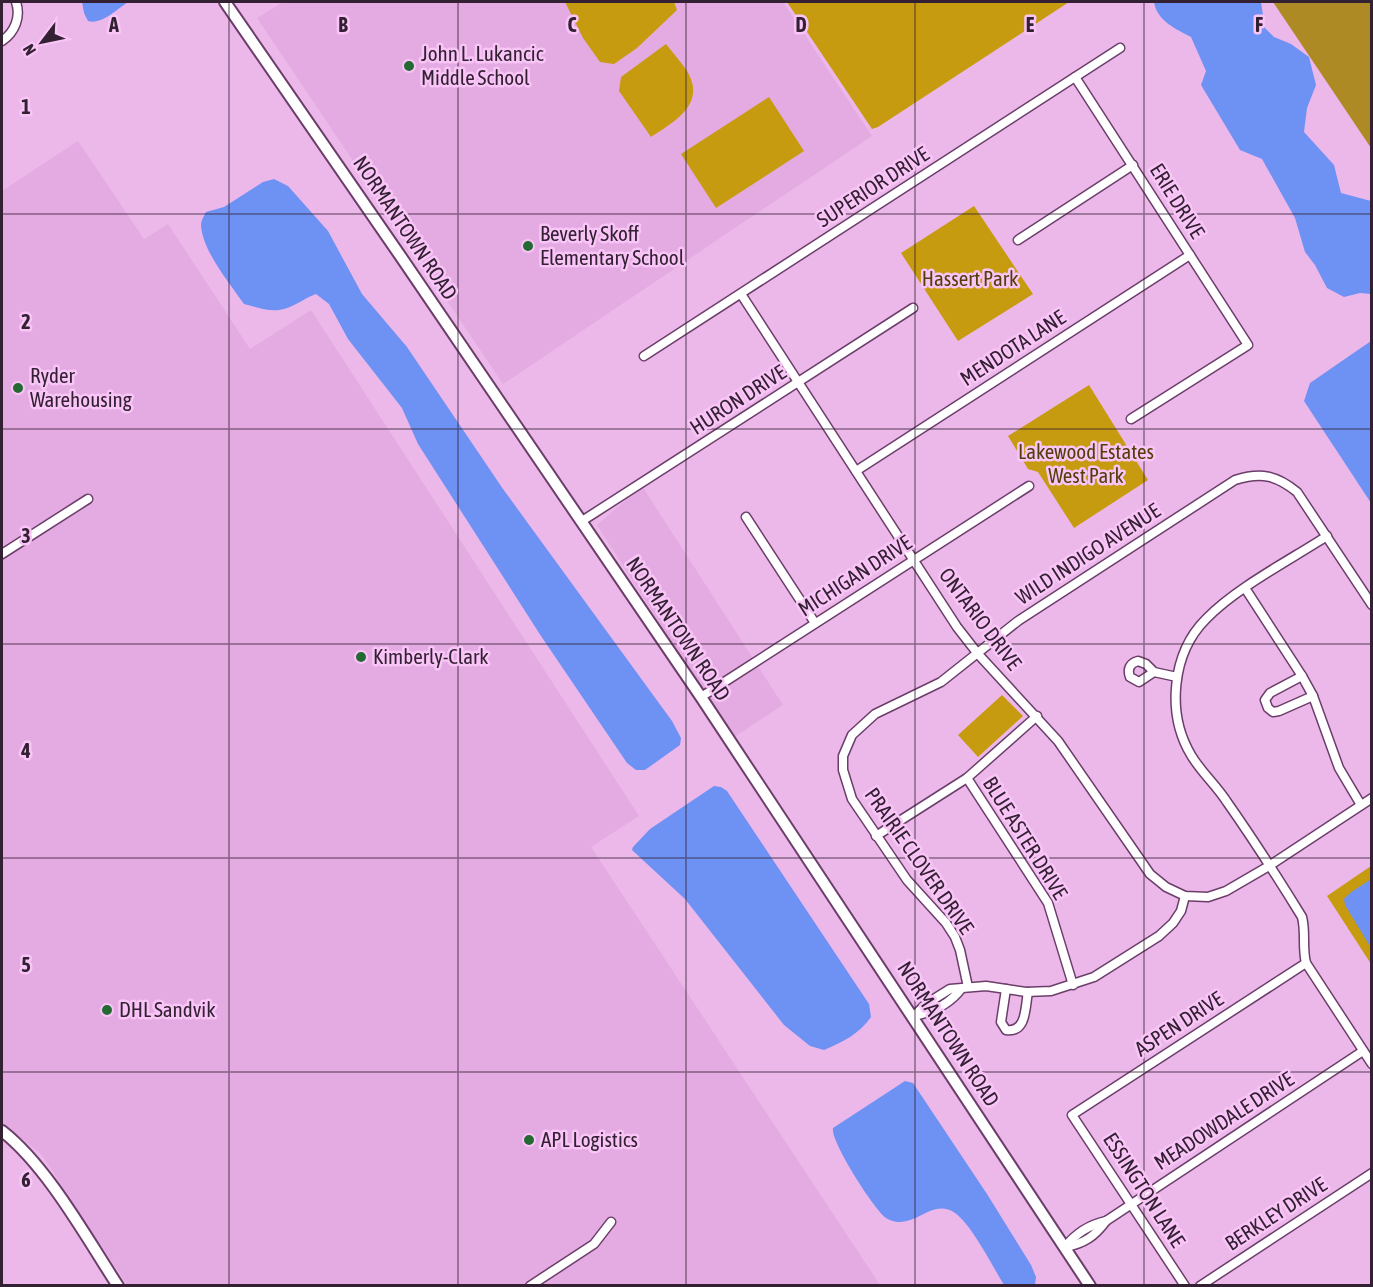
<svg xmlns="http://www.w3.org/2000/svg" width="1373" height="1287" font-family="'Asap Condensed',sans-serif">
<rect width="100%" height="100%" fill="#ecb8ea"/>
<!-- built -->
<g fill="#e4abe2">
<path d="M 283,2 L 783,2 L 872,136 L 503,384 L 257,18 Z"/>
<path d="M 78,141 L 144,239 L 168,224 L 250,349 L 311,310 L 639,816 L 591,847 L 880,1285 L 127,1285 L 42,1155 L 2,1122 L 2,191 Z"/>
<path d="M 642,486 L 783,705 L 733,738 L 597,525 Z"/>
</g>
<!-- green -->
<g fill="#c79b0f">
<path d="M 565,2 L 674,2 L 677,10 L 637,48 L 614,64 L 600,62 L 583,38 Z"/>
<path d="M 787,2 L 1069,2 L 878,127 L 872,129 Z"/>
<path d="M 666,44 C 673,53 681,62 687,71 C 707,104 674,122 651,137 L 619,91 L 621,77 Z"/>
<path d="M 769,97 L 804,151 L 716,208 L 681,154 Z"/>
<path d="M 974,206 L 1033,294 L 958,341 L 901,253 Z"/>
<path d="M 1089,385 L 1148,480 L 1074,528 L 1038,472 L 1028,469 L 1008,436 Z"/>
<path d="M 1002,695 L 1023,716 L 978,757 L 958,735 Z"/>
<path d="M 1371,866 L 1371,964 L 1327,896 Z"/>
</g>
<!-- forest -->
<path fill="#ae8a24" d="M 1273,2 L 1371,2 L 1371,148 Z"/>
<!-- water -->
<g fill="#6e91f4">
<path d="M 82,2 L 128,2 C 117,9 102,25 88,21 L 84,13 Z"/>
<path d="M 1154,2 L 1261,2 L 1265,28 L 1274,37 L 1291,44 L 1309,57 L 1316,85 L 1307,108 L 1304,132 L 1334,165 L 1341,193 L 1371,201 L 1371,294 L 1360,293 L 1344,297 L 1327,288 L 1315,265 L 1305,252 L 1295,218 L 1262,159 L 1240,150 L 1201,85 L 1206,71 L 1191,37 C 1176,29 1157,21 1154,2 Z"/>
<path d="M 274,179 L 288,186 L 328,231 L 362,294 L 407,347 L 503,489 L 672,721 L 681,738 L 680,745 L 645,770 L 636,770 L 627,763 L 541,636 L 418,444 L 402,408 L 348,339 L 329,304 L 316,294 C 305,298 295,306 284,309 C 271,313 256,307 244,304 C 230,284 202,250 201,225 C 201,221 204,216 206,212 L 224,207 L 263,182 Z"/>
<path d="M 1371,341 L 1371,503 L 1304,401 L 1310,383 Z"/>
<path d="M 714,786 L 721,787 L 727,791 L 869,1004 L 871,1017 C 859,1034 843,1042 824,1050 L 810,1046 L 784,1025 L 685,899 L 632,850 L 633,847 L 650,829 Z"/>
<path d="M 1371,879 L 1371,948 L 1345,905 L 1344,899 L 1350,893 Z"/>
<path d="M 905,1081 L 913,1083 L 987,1194 L 1031,1265 L 1036,1277 L 1035,1285 L 1004,1285 C 993,1267 972,1225 955,1213 C 934,1199 919,1223 899,1222 C 895,1222 889,1220 886,1218 C 874,1209 830,1141 833,1128 Z"/>
</g>
<g fill="none" stroke-linecap="round" stroke-linejoin="round">
<defs>
<g id="minor">
<path d="M 2,41 C 15,32 21,17 16,2"/>
<path d="M 1075,77 L 1248,345 L 1131,419"/>
<path d="M 1018,240 L 1133,165"/>
<path d="M 741,294 L 957,627 L 978,654 L 1058,741 L 1150,874 L 1166,887 L 1185,896 L 1208,897 L 1226,891 L 1269,866 L 1372,798"/>
<path d="M 644,356 L 1120,48"/>
<path d="M 856,471 L 1190,255"/>
<path d="M 746,517 L 815,623"/>
<path d="M 582,521 L 913,308"/>
<path d="M 1327,536 C 1290,560 1236,588 1206,619 C 1172,653 1166,713 1191,755 C 1201,772 1216,785 1227,802 C 1253,839 1278,878 1302,917 C 1306,932 1302,947 1306,963 L 1372,1064"/>
<path d="M 2,554 L 88,499"/>
<path d="M 1245,588 L 1302,676 L 1313,696 L 1339,768 L 1361,805"/>
<path d="M 1154,672 L 1139,682 L 1130,677 C 1127,669 1130,663 1138,661 L 1146,664 L 1154,672 L 1177,677"/>
<path d="M 1302,676 L 1270,693 L 1265,700 L 1268,708 L 1273,712 L 1279,711 L 1313,696"/>
<path d="M 701,697 L 1029,486"/>
<path d="M 967,778 L 1048,903 L 1073,985"/>
<path d="M 876,836 L 967,778 L 1037,716"/>
<path d="M 968,987 L 960,950 L 955,937 L 946,923 L 907,880 L 852,799 L 843,770 L 843,756 L 852,735 L 875,714 L 941,682 L 1018,621 L 1235,480 C 1261,472 1276,475 1297,492 L 1372,605"/>
<path d="M 1006,989 L 1001,1022 L 1006,1030 C 1027,1033 1025,1007 1028,992"/>
<path d="M 914,1016 L 926,1004 L 950,989 L 986,986 L 1026,992 L 1051,991 L 1094,977 L 1159,936 L 1173,923 L 1181,911 L 1185,896"/>
<path d="M 914,1016 C 933,1012 949,1005 961,989"/>
<path d="M 1065,1247 C 1076,1233 1088,1225 1106,1221 L 1363,1051"/>
<path d="M 1065,1247 C 1084,1244 1095,1236 1106,1221"/>
<path d="M 530,1286 L 594,1244 L 611,1222"/>
<path d="M 1185,1286 L 1072,1115 L 1306,963"/>
<path d="M 1200,1286 L 1372,1173"/>
</g>
<g id="tertiary">
<path d="M 225,2 L 399,254 L 701,697 L 1090,1286"/>
<path d="M 2,1131 C 47,1166 86,1237 118,1286"/>
</g>
</defs>
<!-- minor casing -->
<use href="#minor" stroke="#6b3e6a" stroke-width="11"/>
<!-- tertiary casing -->
<use href="#tertiary" stroke="#6b3e6a" stroke-width="14"/>
<!-- minor -->
<use href="#minor" stroke="#fff" stroke-width="8"/>
<!-- tertiary -->
<use href="#tertiary" stroke="#fff" stroke-width="10"/>
</g>
<!-- grid -->
<path fill="none" stroke="#332033" stroke-width="1.5" stroke-opacity="0.55" d="M 229,2 L 229,1286M 458,2 L 458,1286M 686,2 L 686,1286M 915,2 L 915,1286M 1144,2 L 1144,1286M 2,214 L 1372,214M 2,429 L 1372,429M 2,644 L 1372,644M 2,858 L 1372,858M 2,1072 L 1372,1072"/>
<!-- markers -->
<g fill="#246832" stroke="#f9c5f7" stroke-width="2">
<circle cx="409" cy="66" r="6"/>
<circle cx="528" cy="246" r="6"/>
<circle cx="18" cy="388" r="6"/>
<circle cx="361" cy="657" r="6"/>
<circle cx="107" cy="1010" r="6"/>
<circle cx="529" cy="1140" r="6"/>
</g>
<g text-anchor="middle" stroke-width="5" stroke-linejoin="round" paint-order="stroke">
<!-- poi labels -->
<g font-size="21" fill="#332033" stroke="#f9c5f7" text-anchor="start">
<text x="421" y="61">John L. Lukancic<tspan x="421" dy="24">Middle School</tspan></text>
<text x="540" y="241">Beverly Skoff<tspan x="540" dy="24">Elementary School</tspan></text>
<text x="30" y="383">Ryder<tspan x="30" dy="24">Warehousing</tspan></text>
<text x="373" y="664">Kimberly-Clark</text>
<text x="119" y="1017">DHL Sandvik</text>
<text x="541" y="1147">APL Logistics</text>
</g>
<!-- street labels -->
<g font-size="21" fill="#332033" stroke="#f9c5f7">
<text transform="translate(873 187) rotate(-33)" y="7">SUPERIOR DRIVE</text>
<text transform="translate(1177 201) rotate(58)" y="7">ERIE DRIVE</text>
<text transform="translate(405 228) rotate(56)" y="7">NORMANTOWN ROAD</text>
<text transform="translate(1013 348) rotate(-33)" y="7">MENDOTA LANE</text>
<text transform="translate(738 400) rotate(-33)" y="7">HURON DRIVE</text>
<text transform="translate(1088 554) rotate(-33)" y="7">WILD INDIGO AVENUE</text>
<text transform="translate(855 576) rotate(-33)" y="7">MICHIGAN DRIVE</text>
<text transform="translate(980 619) rotate(53)" y="7">ONTARIO DRIVE</text>
<text transform="translate(678 629) rotate(56)" y="7">NORMANTOWN ROAD</text>
<text transform="translate(1025 838) rotate(58)" y="7">BLUE ASTER DRIVE</text>
<text transform="translate(919 861) rotate(55)" y="7">PRAIRIE CLOVER DRIVE</text>
<text transform="translate(1179 1024) rotate(-33)" y="7">ASPEN DRIVE</text>
<text transform="translate(948 1034) rotate(57)" y="7">NORMANTOWN ROAD</text>
<text transform="translate(1224 1121) rotate(-33)" y="7">MEADOWDALE DRIVE</text>
<text transform="translate(1144 1190) rotate(57)" y="7">ESSINGTON LANE</text>
<text transform="translate(1276 1214) rotate(-33)" y="7">BERKLEY DRIVE</text>
</g>
<!-- park labels -->
<g font-size="21" fill="#523f08" stroke="#f9c5f7">
<text x="970" y="286">Hassert Park</text>
<text x="1086" y="459">Lakewood Estates<tspan x="1086" dy="24">West Park</tspan></text>
</g>
</g>
<g font-size="20" text-anchor="middle" font-weight="bold" fill="#332033" stroke="#f9c5f7" stroke-width="5" stroke-linejoin="round" paint-order="stroke">
<text x="114" y="32">A</text>
<text x="343" y="32">B</text>
<text x="572" y="32">C</text>
<text x="801" y="32">D</text>
<text x="1030" y="32">E</text>
<text x="1259" y="32">F</text>
<text x="26" y="114">1</text>
<text x="26" y="329">2</text>
<text x="26" y="543">3</text>
<text x="26" y="758">4</text>
<text x="26" y="972">5</text>
<text x="26" y="1187">6</text>
</g>
<!-- border -->
<rect width="1373" height="1287" fill="none" stroke="#332033" stroke-width="6"/>
<!-- north arrow -->
<g transform="translate(42 42) rotate(238)" stroke="#f9c5f7" stroke-width="4.5" paint-order="stroke">
<path d="M0-4.5L10 22L0 15L-10 22Z" fill="#332033"/>
<text y="-9" font-size="16" font-weight="bold" text-anchor="middle" fill="#332033">N</text>
</g>
</svg>
